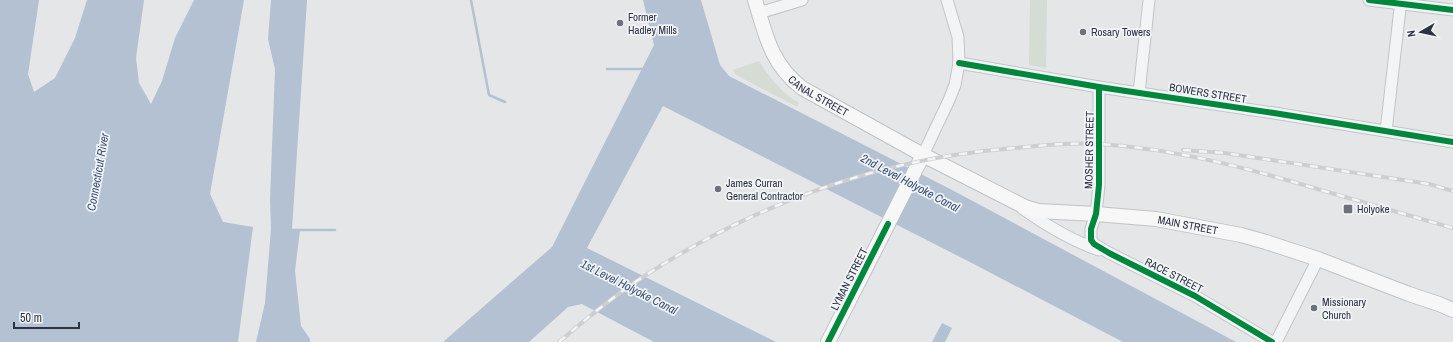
<svg xmlns="http://www.w3.org/2000/svg" width="1453" height="342" font-family="'Archivo Narrow',sans-serif">
<rect width="100%" height="100%" fill="#e4e6e8"/>
<!-- green -->
<g fill="#d4dcd4">
<path d="M 1030,0 L 1047,0 L 1046,68 L 1029,65 Z"/>
<path d="M 759,61 C 770,79 782,92 799,103 L 797,107 L 740,77 L 735,74 L 733,70 Z"/>
</g>
<!-- water -->
<g fill="#b3c1d2">
<path d="M 0,0 L 39,0 L 28,74 L 34,92 L 55,78 L 75,38 L 87,0 L 144,0 L 136,58 L 139,83 L 151,104 L 162,81 L 175,38 L 194,0 L 244,0 L 210,194 L 223,222 L 253,227 L 238,342 L 0,342 Z"/>
<path d="M 271,0 L 307,0 L 292,229 L 300,230 L 295,271 L 301,326 L 310,339 L 310,342 L 256,342 L 265,303 L 271,229 L 270,200 L 275,69 L 268,39 Z"/>
<path d="M 643,0 L 701,0 L 720,65 L 729,76 L 952,190 L 1236,342 L 1123,342 L 966,260 L 663,106 L 587,248 L 776,342 L 654,342 L 582,304 L 568,307 L 529,342 L 443,342 L 552,247 L 654,45 Z"/>
<path d="M 942,323 L 952,328 L 945,342 L 932,342 Z"/>
</g>
<g fill="none" stroke-linecap="round" stroke-linejoin="round">
<!-- stream -->
<g stroke="#b3c1d2" stroke-width="2.5">
<path d="M 471,0 L 489,95 L 505,102"/>
<path d="M 607,69 L 642,69"/>
<path d="M 292,230 L 335,230"/>
</g>
<defs>
<g id="minor">
<path d="M 1369,0 L 1453,10"/>
<path d="M 759,13 L 802,0"/>
<path d="M 959,63 L 1099,87 L 1274,113 L 1453,142"/>
<path d="M 1099,87 L 1099,185 L 1096,214 L 1091,229 L 1091,240 L 1094,244 L 1109,253 L 1195,296 L 1272,342"/>
<path d="M 1139,93 L 1149,0"/>
<path d="M 1386,131 L 1401,0"/>
<path d="M 923,155 L 949,100 L 955,85 L 959,63 L 958,37 L 947,0"/>
<path d="M 1023,209 C 1046,225 1072,241 1099,250"/>
<path d="M 1276,342 L 1318,259"/>
</g>
<g id="major">
<path id="s1" d="M 755,0 C 766,36 771,64 802,88 L 923,155 L 1025,207 L 1038,211 L 1096,214 L 1156,219 L 1241,235 L 1266,242 L 1318,259 L 1409,294 L 1439,304 L 1453,310"/>
<path d="M 828,342 L 923,155"/>
</g>
</defs>
<!-- minor casing -->
<use href="#minor" stroke="#c2c4c6" stroke-width="13"/>
<!-- major casing -->
<use href="#major" stroke="#c0c3c6" stroke-width="16"/>
<!-- minor -->
<use href="#minor" stroke="#f3f4f5" stroke-width="11"/>
<!-- major -->
<use href="#major" stroke="#f7f7f7" stroke-width="14"/>
<defs>
<g id="rail">
<path d="M 1183,150 L 1225,153 L 1429,184 L 1453,191"/>
<path d="M 559,342 C 587,318 616,294 646,275 C 754,205 876,160 1004,149 C 1036,146 1068,142 1100,144 C 1177,149 1251,169 1324,191 C 1367,203 1410,216 1453,228"/>
</g>
</defs>
<!-- rail casing -->
<use href="#rail" stroke="#cdced0" stroke-width="4"/>
<!-- rail -->
<use href="#rail" stroke="#f2f4f7" stroke-width="2.5" stroke-dasharray="8" stroke-linecap="butt"/>
<defs>
<g id="cycleway">
<path d="M 1369,0 L 1453,10"/>
<path d="M 959,63 L 1099,87 L 1274,113 L 1453,142"/>
<path d="M 1099,87 L 1099,185 L 1096,214 L 1091,229 L 1091,240 L 1094,244 L 1109,253 L 1195,296 L 1272,342"/>
<path d="M 828,342 L 888,224"/>
</g>
</defs>
<!-- cycleway casing -->
<use href="#cycleway" stroke="#f2f4f7" stroke-width="8"/>
<!-- cycleway -->
<use href="#cycleway" stroke="#00873e" stroke-width="6"/>
</g>
<!-- markers -->
<g fill="#6c717c" stroke="#f2f4f7" stroke-width="1.5">
<circle cx="620" cy="23" r="4"/>
<circle cx="1083" cy="32" r="4"/>
<circle cx="718" cy="189" r="4"/>
<rect x="1343" y="204" width="10" height="10" rx="2"/>
<circle cx="1314" cy="308" r="4"/>
</g>
<g text-anchor="middle" stroke-width="3.5" stroke-linejoin="round" paint-order="stroke">
<!-- poi labels -->
<g font-size="11" fill="#2b3242" stroke="#f2f4f7" text-anchor="start">
<text x="628" y="21">Former<tspan x="628" dy="13">Hadley Mills</tspan></text>
<text x="1091" y="36">Rosary Towers</text>
<text x="726" y="187">James Curran<tspan x="726" dy="13">General Contractor</tspan></text>
<text x="1357" y="213">Holyoke</text>
<text x="1322" y="306">Missionary<tspan x="1322" dy="13">Church</tspan></text>
</g>
<!-- street labels -->
<g font-size="11" fill="#2b3242" stroke="#f2f4f7">
<text transform="translate(1208 93) rotate(9)" y="4">BOWERS STREET</text>
<text dy="4" stroke="none"><textPath href="#s1" startOffset="120">CANAL STREET</textPath></text>
<text transform="translate(1089 150) rotate(-89)" y="4">MOSHER STREET</text>
<text dy="4" stroke="none"><textPath href="#s1" startOffset="519">MAIN STREET</textPath></text>
<text transform="translate(1174 275) rotate(27)" y="4">RACE STREET</text>
<text transform="translate(849 279) rotate(-63)" y="4">LYMAN STREET</text>
</g>
<!-- water labels -->
<g font-size="12" font-style="italic" fill="#364f74" stroke="#f2f4f7">
<text transform="translate(98 172) rotate(-80)" y="4">Connecticut River</text>
<text transform="translate(910 183) rotate(28)" y="4">2nd Level Holyoke Canal</text>
<text transform="translate(629 287) rotate(27)" y="4">1st Level Holyoke Canal</text>
</g>
</g>
<!-- north arrow -->
<g transform="translate(1421 32) rotate(261)" stroke="#f2f4f7" stroke-width="3" paint-order="stroke">
<path d="M0-3L7 15L0 10L-7 15Z" fill="#2b3242"/>
<text y="-6" font-size="11" font-weight="bold" text-anchor="middle" fill="#2b3242">N</text>
</g>
<!-- scale -->
<path d="M14 322v6h65v-6" fill="none" stroke="#2b3242" stroke-width="2"/>
<text x="20" y="322" font-size="12" fill="#2b3242" stroke="#f2f4f7" stroke-width="3" paint-order="stroke">50 m</text>
</svg>
